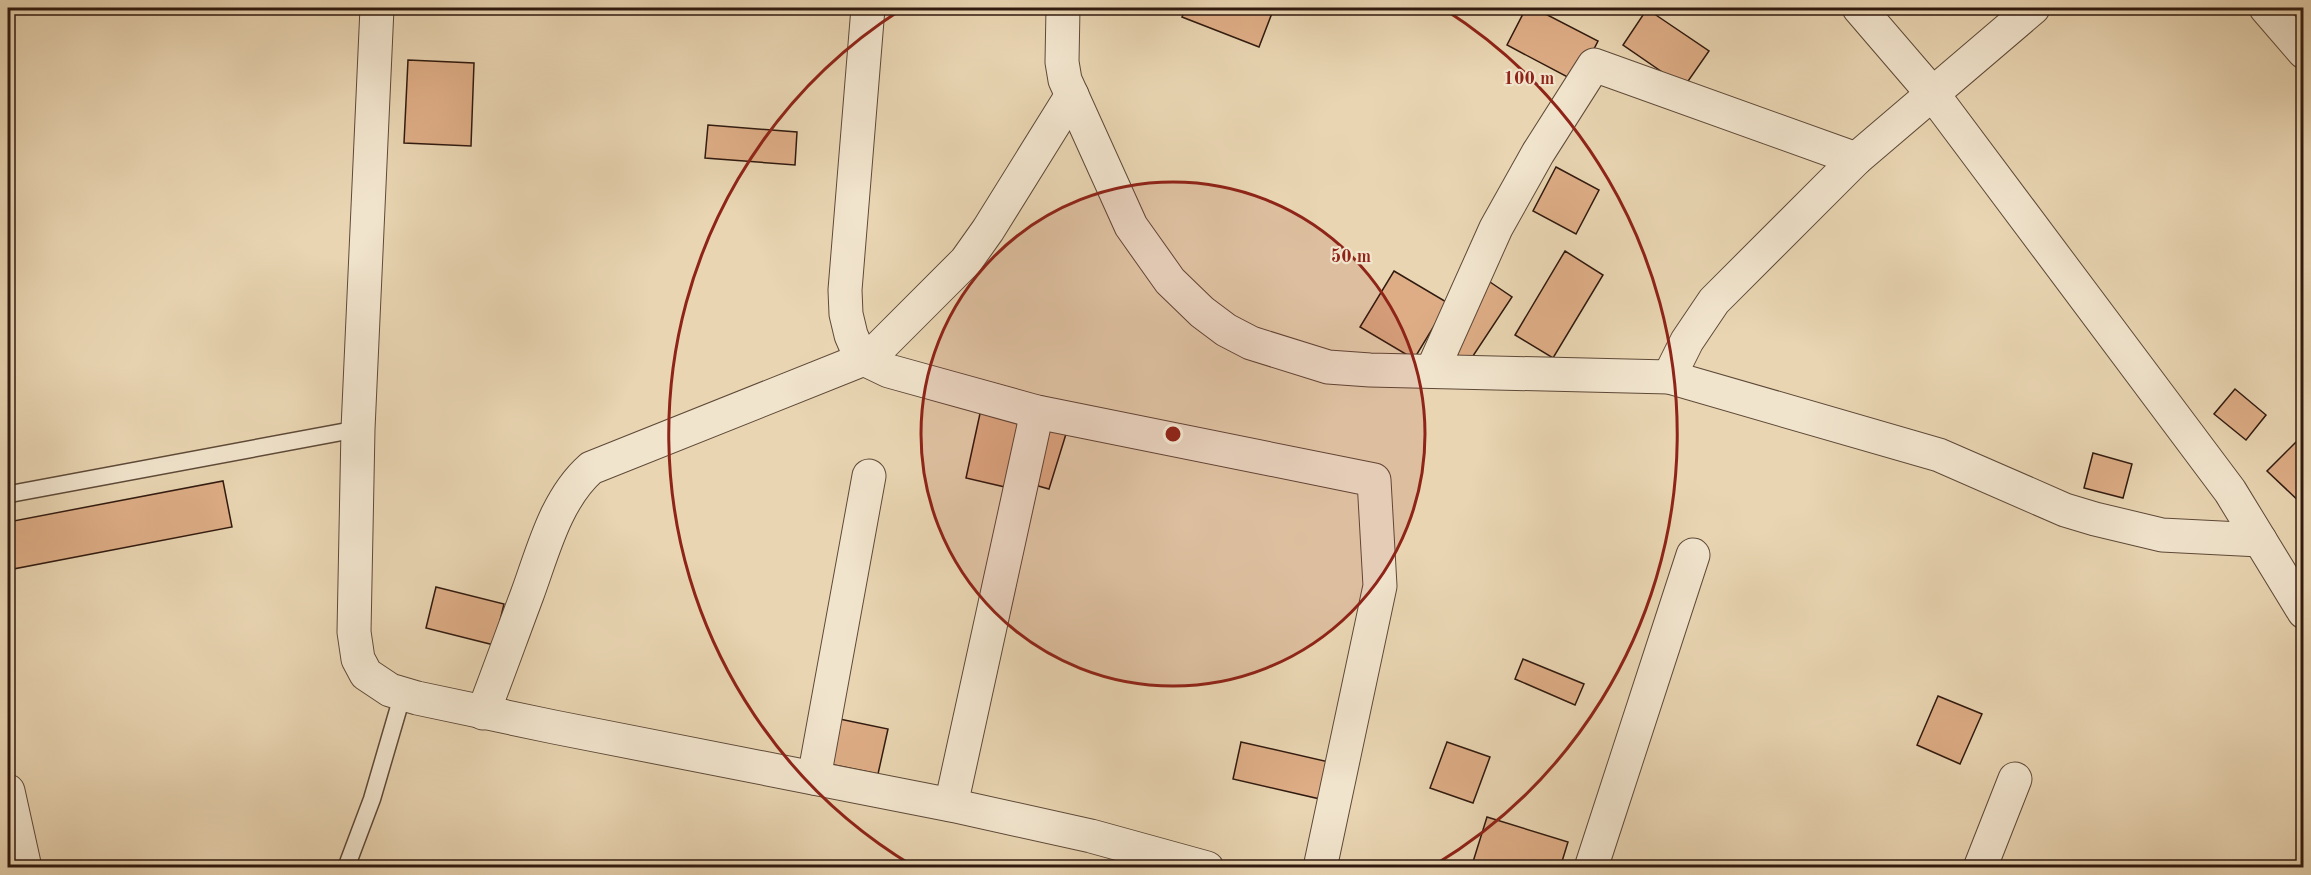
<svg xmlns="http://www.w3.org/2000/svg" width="2311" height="875" font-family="'Old Standard TT',serif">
<rect width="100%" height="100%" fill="#e9d5b2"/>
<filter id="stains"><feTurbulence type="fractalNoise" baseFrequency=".00333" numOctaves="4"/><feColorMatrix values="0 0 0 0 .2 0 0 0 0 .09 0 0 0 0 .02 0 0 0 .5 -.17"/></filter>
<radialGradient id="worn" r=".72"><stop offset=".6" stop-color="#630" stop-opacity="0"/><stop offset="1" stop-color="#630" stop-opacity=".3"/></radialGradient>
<!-- building -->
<g fill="#dead86" stroke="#301a0f" stroke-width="1.5">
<path d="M 1186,8 L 1274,8 L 1259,47 L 1182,17 Z"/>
<path d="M 1526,8 L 1534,8 L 1598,41 L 1577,82 L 1507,45 Z"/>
<path d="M 1647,9 L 1709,51 L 1684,87 L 1623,45 Z"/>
<path d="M 408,60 L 474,63 L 471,146 L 404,143 Z"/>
<path d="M 708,125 L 797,132 L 795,165 L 705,158 Z"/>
<path d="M 1556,167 L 1599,190 L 1576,234 L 1533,211 Z"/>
<path d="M 1565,251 L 1603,275 L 1553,358 L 1515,335 Z"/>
<path d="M 1394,271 L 1448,303 L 1414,359 L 1360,327 Z"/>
<path d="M 1490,282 L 1512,297 L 1469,362 L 1446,348 Z"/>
<path d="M 2235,389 L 2266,415 L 2246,440 L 2214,414 Z"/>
<path d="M 981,409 L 1021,418 L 1005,487 L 966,478 Z"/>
<path d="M 1041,427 L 1066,434 L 1049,489 L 1024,482 Z"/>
<path d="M 2304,434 L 2304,506 L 2267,471 Z"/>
<path d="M 2093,453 L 2132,464 L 2123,498 L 2084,488 Z"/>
<path d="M 223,481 L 232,527 L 8,570 L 8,522 Z"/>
<path d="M 436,587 L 504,604 L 494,645 L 426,628 Z"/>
<path d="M 1523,659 L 1584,684 L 1575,705 L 1515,679 Z"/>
<path d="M 1938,696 L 1982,714 L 1960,764 L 1917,745 Z"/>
<path d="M 830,717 L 888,729 L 878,774 L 820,762 Z"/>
<path d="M 1241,742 L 1329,762 L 1320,799 L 1233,779 Z"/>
<path d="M 1447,742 L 1490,757 L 1473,803 L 1430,788 Z"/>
<path d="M 1487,817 L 1568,842 L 1560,868 L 1480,868 L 1472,865 Z"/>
</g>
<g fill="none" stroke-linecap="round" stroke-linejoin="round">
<defs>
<g id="service">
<path d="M 10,494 L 358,429"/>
<path d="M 346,868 L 372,799 L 403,693"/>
</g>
<g id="minor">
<path d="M 377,8 L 358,429 L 354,632 L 358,659 L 366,674 L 390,690 L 417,698 L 554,727 L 951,805 L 1091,836 L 1207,868"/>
<path d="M 868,8 L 845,290 L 846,314 L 851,335 L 857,349 L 864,359 L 889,371 L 1037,412 L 1374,480 L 1380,586 L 1320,868"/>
<path d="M 1063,8 L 1062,62 L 1065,80 L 1131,226 L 1170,281 L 1202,312 L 1226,330 L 1251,343 L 1328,367 L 1370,370 L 1669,377 L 1939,455 L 2065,510 L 2095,519 L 2162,535 L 2260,540"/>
<path d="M 1859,8 L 1932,93 L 2230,491 L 2304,612"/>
<path d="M 1432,371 L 1496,228 L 1538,153 L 1594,65 L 1856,159"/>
<path d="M 1669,377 L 1687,341 L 1714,301 L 1856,159 L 2033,8"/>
<path d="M 483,713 C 498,674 512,635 527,595 C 543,552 555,500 591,468 L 864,359 L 876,351 L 966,261 L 988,230 L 1072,95"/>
<path d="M 814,778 L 869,476"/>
<path d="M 8,791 L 25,868"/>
<path d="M 951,805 L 1037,412"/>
<path d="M 1591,868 L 1693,555"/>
<path d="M 1980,868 L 2015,779"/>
</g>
<path id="tertiary" d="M 2266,8 L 2304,52"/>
</defs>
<!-- service casing -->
<use href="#service" stroke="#5e4938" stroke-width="19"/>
<!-- minor casing -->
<use href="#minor" stroke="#5e4938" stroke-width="35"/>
<!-- tertiary casing -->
<use href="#tertiary" stroke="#5e4938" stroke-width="35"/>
<!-- service -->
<use href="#service" stroke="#f1e4cd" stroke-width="16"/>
<!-- minor -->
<use href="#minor" stroke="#f1e4cd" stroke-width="33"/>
<!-- tertiary -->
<use href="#tertiary" stroke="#f1e4cd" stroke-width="33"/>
</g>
<!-- distance rings -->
<circle cx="1173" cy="434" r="252" fill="#8f2418" fill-opacity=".12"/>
<g fill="none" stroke="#8f2418" stroke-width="3">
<circle cx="1173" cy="434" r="252"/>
<path d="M913 866A504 504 0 0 1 902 9M1444 9A504 504 0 0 1 1433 866"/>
</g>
<circle cx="1173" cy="434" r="9" fill="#8f2418" stroke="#f1e4cd" stroke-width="3"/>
<g font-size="18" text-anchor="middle" font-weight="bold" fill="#8f2418" stroke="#f1e4cd" stroke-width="4.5" stroke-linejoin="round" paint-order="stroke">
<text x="1529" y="84">100 m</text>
<text x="1351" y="262">50 m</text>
</g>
<!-- margin -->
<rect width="2311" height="875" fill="none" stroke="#e9d5b2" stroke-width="30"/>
<rect x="9" y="9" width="2293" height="857" fill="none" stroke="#301a0f" stroke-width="3"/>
<rect x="15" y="15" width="2281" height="845" fill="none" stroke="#301a0f" stroke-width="1.5"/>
<rect width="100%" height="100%" filter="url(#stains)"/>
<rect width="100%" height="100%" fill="url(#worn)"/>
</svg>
